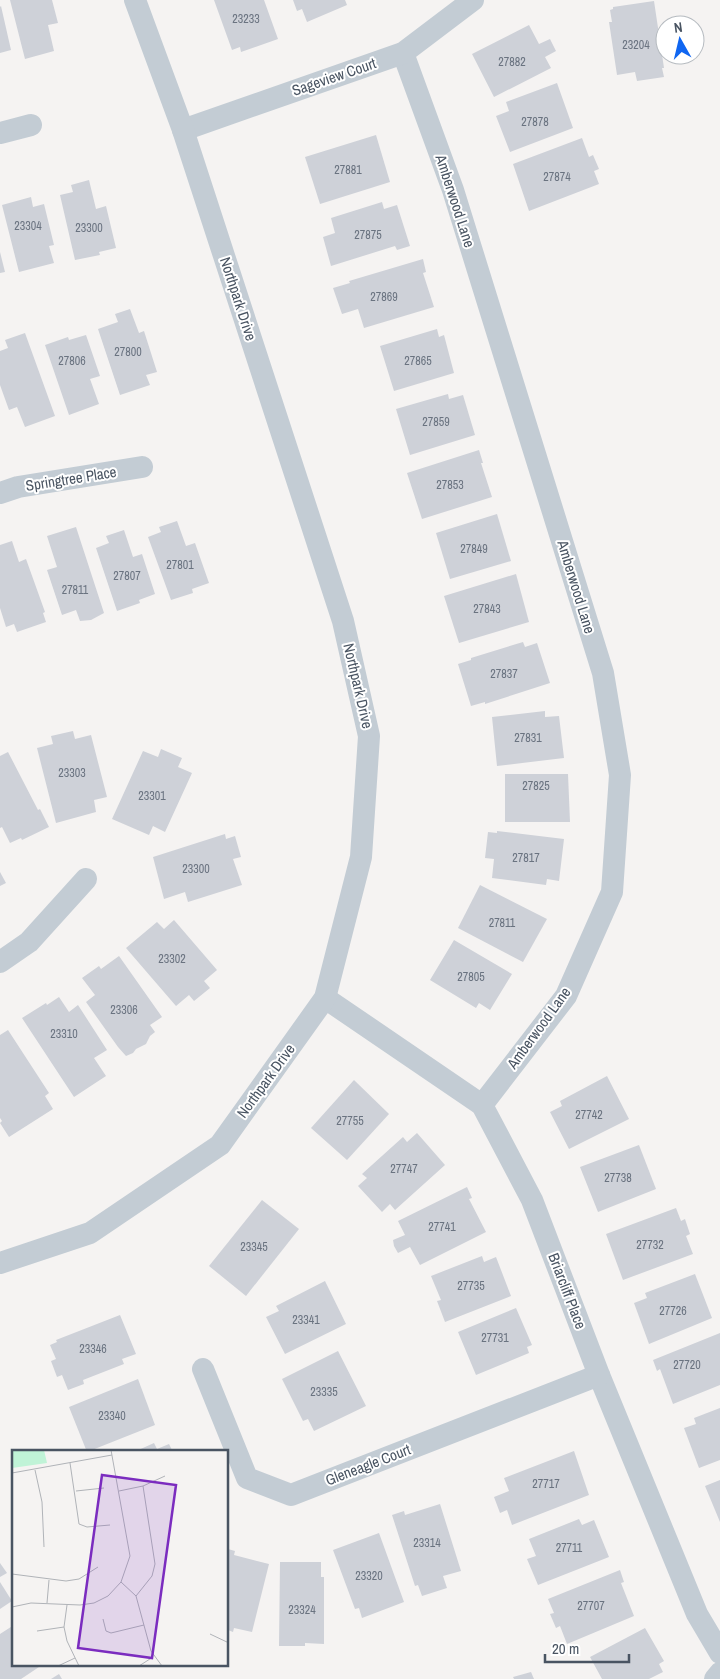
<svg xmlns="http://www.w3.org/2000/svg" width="720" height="1679" font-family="'Archivo Narrow',sans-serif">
<rect width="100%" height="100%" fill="#f5f3f2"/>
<!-- building -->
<g fill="#ced1d8">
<path d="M 10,0 L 52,0 L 58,23 L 48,25 L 54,51 L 25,59 Z"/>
<path d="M 214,0 L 264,0 L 278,39 L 241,52 L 240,47 L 232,50 Z"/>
<path d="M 293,0 L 345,0 L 347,5 L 307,22 L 302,9 L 297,11 Z"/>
<path d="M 654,1 L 664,68 L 662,68 L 664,77 L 637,81 L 635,72 L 617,75 L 609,22 L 612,22 L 610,10 L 613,9 L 613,7 Z"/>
<path d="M 1,6 L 11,50 L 0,53 L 0,7 Z"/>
<path d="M 529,25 L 539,44 L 550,39 L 556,51 L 545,57 L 551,68 L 494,97 L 472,54 Z"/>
<path d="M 557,83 L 573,128 L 510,152 L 496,116 L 509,111 L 506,102 Z"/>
<path d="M 376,135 L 390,182 L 320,204 L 305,157 Z"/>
<path d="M 582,138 L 589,157 L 593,155 L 599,169 L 594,171 L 599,184 L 529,211 L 513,164 Z"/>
<path d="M 89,180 L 96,209 L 106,206 L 116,248 L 99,252 L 100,255 L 75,260 L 60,195 L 73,192 L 71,185 Z"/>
<path d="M 31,197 L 33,207 L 44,204 L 54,245 L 49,246 L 54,263 L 19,272 L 2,205 Z"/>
<path d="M 382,202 L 384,209 L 397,205 L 410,246 L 397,250 L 395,246 L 331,266 L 323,237 L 335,233 L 331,218 Z"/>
<path d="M 0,252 L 5,272 L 0,273 Z"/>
<path d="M 423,259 L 426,272 L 423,273 L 434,307 L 364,328 L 358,309 L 342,314 L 333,288 L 350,283 L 349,281 Z"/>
<path d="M 130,309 L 139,333 L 144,331 L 157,372 L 146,375 L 150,385 L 120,395 L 98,329 L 118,322 L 115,314 Z"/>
<path d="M 437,329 L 439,337 L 444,335 L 454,373 L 394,391 L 380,346 Z"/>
<path d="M 25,333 L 55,416 L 25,427 L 17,407 L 9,410 L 0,385 L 0,351 L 8,348 L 5,340 Z"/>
<path d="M 86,335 L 100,376 L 90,379 L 99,404 L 69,415 L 45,345 L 68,337 L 69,340 Z"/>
<path d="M 448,394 L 449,399 L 463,395 L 475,435 L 410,455 L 396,409 Z"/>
<path d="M 479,450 L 483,463 L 481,463 L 492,497 L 422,519 L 407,473 Z"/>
<path d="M 497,514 L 511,561 L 450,579 L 436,533 Z"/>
<path d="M 177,521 L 186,546 L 195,543 L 209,583 L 192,589 L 193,593 L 171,600 L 148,537 L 161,532 L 159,527 Z"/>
<path d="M 76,527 L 104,613 L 91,620 L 80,621 L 76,610 L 62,615 L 47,570 L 57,567 L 47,536 Z"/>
<path d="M 124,530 L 133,557 L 142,554 L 155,594 L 139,600 L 140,603 L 117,611 L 96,548 L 109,543 L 106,536 Z"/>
<path d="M 12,541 L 19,562 L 26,559 L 45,612 L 43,613 L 46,622 L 17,632 L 14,624 L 6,627 L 0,608 L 0,545 Z"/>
<path d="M 516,574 L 529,622 L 459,643 L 444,596 Z"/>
<path d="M 523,642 L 525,647 L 537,643 L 550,683 L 485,704 L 485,702 L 471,706 L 458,664 L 471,660 L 471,658 Z"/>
<path d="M 545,711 L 545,717 L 559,716 L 564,758 L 497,766 L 492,717 Z"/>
<path d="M 73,731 L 75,739 L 91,735 L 107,797 L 94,800 L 96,812 L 56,823 L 37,748 L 53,744 L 51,736 Z"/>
<path d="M 161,749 L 182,758 L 178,767 L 192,773 L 165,832 L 153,826 L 149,835 L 112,819 L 143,751 L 158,757 Z"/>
<path d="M 8,752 L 38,810 L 40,809 L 49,827 L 22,840 L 21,838 L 10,843 L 2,827 L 0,828 L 0,756 Z"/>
<path d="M 505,774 L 568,774 L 570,822 L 505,822 Z"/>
<path d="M 497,831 L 564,839 L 559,881 L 547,879 L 546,885 L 492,878 L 494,859 L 485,858 L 488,832 L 497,833 Z"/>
<path d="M 225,834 L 226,839 L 235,836 L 241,857 L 233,859 L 242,885 L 188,902 L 185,892 L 164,899 L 153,857 Z"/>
<path d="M 0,872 L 6,883 L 0,886 Z"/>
<path d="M 480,885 L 547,919 L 523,962 L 458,928 Z"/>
<path d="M 174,920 L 217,970 L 204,981 L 210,988 L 194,1001 L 189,995 L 176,1006 L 126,948 L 157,922 L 164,929 Z"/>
<path d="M 454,940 L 512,974 L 490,1010 L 479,1003 L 476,1008 L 430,980 Z"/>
<path d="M 119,956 L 162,1017 L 150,1025 L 155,1032 L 150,1036 L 146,1044 L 136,1049 L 133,1053 L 126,1056 L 118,1047 L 86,1002 L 95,995 L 82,978 L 99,966 L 101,969 Z"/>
<path d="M 59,997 L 69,1012 L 78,1005 L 107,1050 L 94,1058 L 106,1076 L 74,1097 L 22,1018 L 46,1003 L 47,1005 Z"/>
<path d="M 8,1030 L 49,1093 L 45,1096 L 53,1109 L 9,1137 L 0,1123 L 2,1121 L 0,1118 L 0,1035 Z"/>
<path d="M 607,1076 L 629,1119 L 569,1149 L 550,1112 L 562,1106 L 560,1101 Z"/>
<path d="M 354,1080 L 389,1114 L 347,1160 L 311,1128 Z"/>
<path d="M 417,1133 L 445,1165 L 395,1210 L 390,1204 L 382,1212 L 358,1186 L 367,1178 L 362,1174 L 403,1137 L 407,1142 Z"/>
<path d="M 639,1145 L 656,1189 L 598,1212 L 580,1167 Z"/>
<path d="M 467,1187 L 472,1198 L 469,1199 L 486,1232 L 420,1265 L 410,1247 L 398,1253 L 394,1246 L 393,1240 L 405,1235 L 398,1221 Z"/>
<path d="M 262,1200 L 299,1229 L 246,1296 L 209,1266 Z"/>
<path d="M 676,1208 L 681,1221 L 685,1219 L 690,1234 L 686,1236 L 693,1254 L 623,1280 L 606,1234 Z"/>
<path d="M 482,1256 L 484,1262 L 496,1257 L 511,1296 L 445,1322 L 437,1301 L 441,1300 L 431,1276 Z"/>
<path d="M 695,1274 L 712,1318 L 649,1344 L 634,1303 L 647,1298 L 645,1293 Z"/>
<path d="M 325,1281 L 346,1324 L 285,1354 L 266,1317 L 279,1311 L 276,1306 Z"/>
<path d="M 516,1308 L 532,1345 L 527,1347 L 529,1353 L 476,1375 L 458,1332 Z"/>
<path d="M 120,1315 L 136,1354 L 122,1359 L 124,1364 L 83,1380 L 84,1384 L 68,1390 L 62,1375 L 57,1377 L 51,1361 L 56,1359 L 50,1345 L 57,1342 L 56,1340 Z"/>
<path d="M 720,1333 L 720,1385 L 673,1404 L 660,1369 L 657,1371 L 653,1360 Z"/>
<path d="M 338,1351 L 366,1406 L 314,1431 L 308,1419 L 303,1421 L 282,1379 Z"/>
<path d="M 138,1379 L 155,1425 L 87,1452 L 69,1407 Z"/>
<path d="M 720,1408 L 720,1460 L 699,1468 L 684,1428 L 696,1424 L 694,1418 Z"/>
<path d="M 154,1443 L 157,1449 L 169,1444 L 173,1452 L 134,1452 Z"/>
<path d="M 574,1451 L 589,1495 L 512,1525 L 507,1510 L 500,1513 L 494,1497 L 509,1491 L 504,1478 Z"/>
<path d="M 720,1480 L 720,1522 L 705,1486 Z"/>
<path d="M 440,1504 L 461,1571 L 443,1576 L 447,1588 L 422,1596 L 418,1585 L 415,1586 L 392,1515 L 404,1511 L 405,1515 Z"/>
<path d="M 579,1519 L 582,1525 L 594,1520 L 609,1557 L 538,1585 L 527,1559 L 536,1556 L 529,1539 Z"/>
<path d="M 379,1533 L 404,1602 L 362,1618 L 359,1608 L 355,1609 L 333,1550 Z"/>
<path d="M 228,1549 L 235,1551 L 234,1555 L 269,1564 L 252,1632 L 234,1628 L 233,1632 L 228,1630 Z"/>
<path d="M 280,1562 L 321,1562 L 321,1577 L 324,1577 L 324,1644 L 305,1643 L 305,1646 L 279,1646 Z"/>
<path d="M 0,1563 L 7,1573 L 0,1577 Z"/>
<path d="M 620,1570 L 624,1582 L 621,1583 L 634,1616 L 567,1644 L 560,1626 L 556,1628 L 550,1614 L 554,1613 L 548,1599 Z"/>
<path d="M 0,1582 L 12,1601 L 0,1609 Z"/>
<path d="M 14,1625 L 14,1665 L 42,1665 L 21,1679 L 0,1679 L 0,1634 Z"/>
<path d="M 645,1628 L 664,1661 L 659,1664 L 663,1672 L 649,1679 L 602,1679 L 590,1657 Z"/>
<path d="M 531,1672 L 534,1679 L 514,1679 L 513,1677 Z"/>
<path d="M 59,1674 L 62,1679 L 51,1679 Z"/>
</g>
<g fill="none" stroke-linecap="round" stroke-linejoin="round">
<!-- street -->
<g stroke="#c3ccd4" stroke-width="22">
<path d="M 403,53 L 453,190 L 603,673 L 620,775 L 612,892 L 566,996 L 482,1105"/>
<path d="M 183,130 L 403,53 L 473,0"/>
<path d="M 0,133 L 31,125"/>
<path d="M 0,493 L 18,487 L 142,467"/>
<path d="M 0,962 L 29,942 L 86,879"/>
<path d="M 325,998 L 482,1105 L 532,1200 L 599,1375 L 697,1614 L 720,1653"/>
<path d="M 0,1263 L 90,1233 L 220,1145 L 325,998 L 361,857 L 369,736 L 343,621 L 183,130 L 135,0"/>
<path d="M 203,1369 L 247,1478 L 291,1495 L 599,1375"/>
<path d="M 715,1679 L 720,1673"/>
</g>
</g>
<g text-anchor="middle" stroke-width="4" stroke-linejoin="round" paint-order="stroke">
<!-- number labels -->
<g font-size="12" fill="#6a7380">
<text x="246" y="23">23233</text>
<text x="636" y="49">23204</text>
<text x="512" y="66">27882</text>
<text x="535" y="126">27878</text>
<text x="348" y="174">27881</text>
<text x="557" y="181">27874</text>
<text x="28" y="230">23304</text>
<text x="89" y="232">23300</text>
<text x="368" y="239">27875</text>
<text x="384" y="301">27869</text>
<text x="128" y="356">27800</text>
<text x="72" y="365">27806</text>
<text x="418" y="365">27865</text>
<text x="436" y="426">27859</text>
<text x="450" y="489">27853</text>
<text x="474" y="553">27849</text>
<text x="180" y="569">27801</text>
<text x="127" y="580">27807</text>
<text x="75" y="594">27811</text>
<text x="487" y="613">27843</text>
<text x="504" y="678">27837</text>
<text x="528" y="742">27831</text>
<text x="72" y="777">23303</text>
<text x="536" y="790">27825</text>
<text x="152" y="800">23301</text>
<text x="526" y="862">27817</text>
<text x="196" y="873">23300</text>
<text x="502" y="927">27811</text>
<text x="172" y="963">23302</text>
<text x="471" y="981">27805</text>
<text x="124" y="1014">23306</text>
<text x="64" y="1038">23310</text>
<text x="589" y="1119">27742</text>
<text x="350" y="1125">27755</text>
<text x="404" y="1173">27747</text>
<text x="618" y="1182">27738</text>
<text x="442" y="1231">27741</text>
<text x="650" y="1249">27732</text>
<text x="254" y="1251">23345</text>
<text x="471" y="1290">27735</text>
<text x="673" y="1315">27726</text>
<text x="306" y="1324">23341</text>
<text x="495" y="1342">27731</text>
<text x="93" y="1353">23346</text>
<text x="687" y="1369">27720</text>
<text x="324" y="1396">23335</text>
<text x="112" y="1420">23340</text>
<text x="546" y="1488">27717</text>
<text x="427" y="1547">23314</text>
<text x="569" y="1552">27711</text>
<text x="369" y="1580">23320</text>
<text x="591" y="1610">27707</text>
<text x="302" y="1614">23324</text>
</g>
<!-- street labels -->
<g font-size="15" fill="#495462" stroke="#fff">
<text transform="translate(334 77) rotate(-19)" y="5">Sageview Court</text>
<text transform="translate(455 201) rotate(72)" y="5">Amberwood Lane</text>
<text transform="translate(238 299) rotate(72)" y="5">Northpark Drive</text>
<text transform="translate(71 479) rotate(-9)" y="5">Springtree Place</text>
<text transform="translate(576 587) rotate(73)" y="5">Amberwood Lane</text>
<text transform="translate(358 686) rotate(77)" y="5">Northpark Drive</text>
<text transform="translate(539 1028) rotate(-54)" y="5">Amberwood Lane</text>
<text transform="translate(266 1081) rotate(-54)" y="5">Northpark Drive</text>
<text transform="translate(567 1291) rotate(69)" y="5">Briarcliff Place</text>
<text transform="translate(368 1465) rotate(-21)" y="5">Gleneagle Court</text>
</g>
</g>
<!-- overview -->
<g transform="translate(12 1450)">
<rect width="216" height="216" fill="#f5f3f2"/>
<path d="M 0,0 L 32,0 L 35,13 L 0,18 Z" fill="#c0f3d7"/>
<path fill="none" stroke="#b0b3b8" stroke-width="1" d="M 58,13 L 67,74 L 75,77 L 98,75M 23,20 L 30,52 L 32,97M 0,23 L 100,5M 64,41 L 92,38M 107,41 L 131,36 L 153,26M 0,124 L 54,131 L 67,129 L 86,117M 109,132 L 124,146 L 139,201 L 150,216M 124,146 L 140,126 L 143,114 L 131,36M 35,153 L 37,130M 55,155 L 52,177 L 55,191 L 67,216M 0,157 L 19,153 L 68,155 L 82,153 L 96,146 L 109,132 L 118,106 L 99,0M 91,169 L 94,181 L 99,183 L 132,175M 25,181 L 52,177M 198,184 L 217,193M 46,216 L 63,208M 127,216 L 141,207"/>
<path fill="#7b2cbf" fill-opacity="0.15" stroke="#7b2cbf" stroke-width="2.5" d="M 90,25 L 164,35 L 140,208 L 66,198 Z"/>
<rect width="216" height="216" fill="none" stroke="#495462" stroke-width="2.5"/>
</g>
<!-- north arrow -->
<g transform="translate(680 40) rotate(352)"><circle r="24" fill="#ffffff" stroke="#b6bbc0"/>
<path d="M0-4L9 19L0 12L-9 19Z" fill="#1066f1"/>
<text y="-8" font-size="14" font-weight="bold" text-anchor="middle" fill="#495462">N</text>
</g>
<!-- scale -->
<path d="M545 1654v8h84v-8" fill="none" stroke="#495462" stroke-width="2.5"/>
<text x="552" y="1654" font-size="15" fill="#495462" stroke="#ffffff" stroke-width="4" paint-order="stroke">20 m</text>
</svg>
